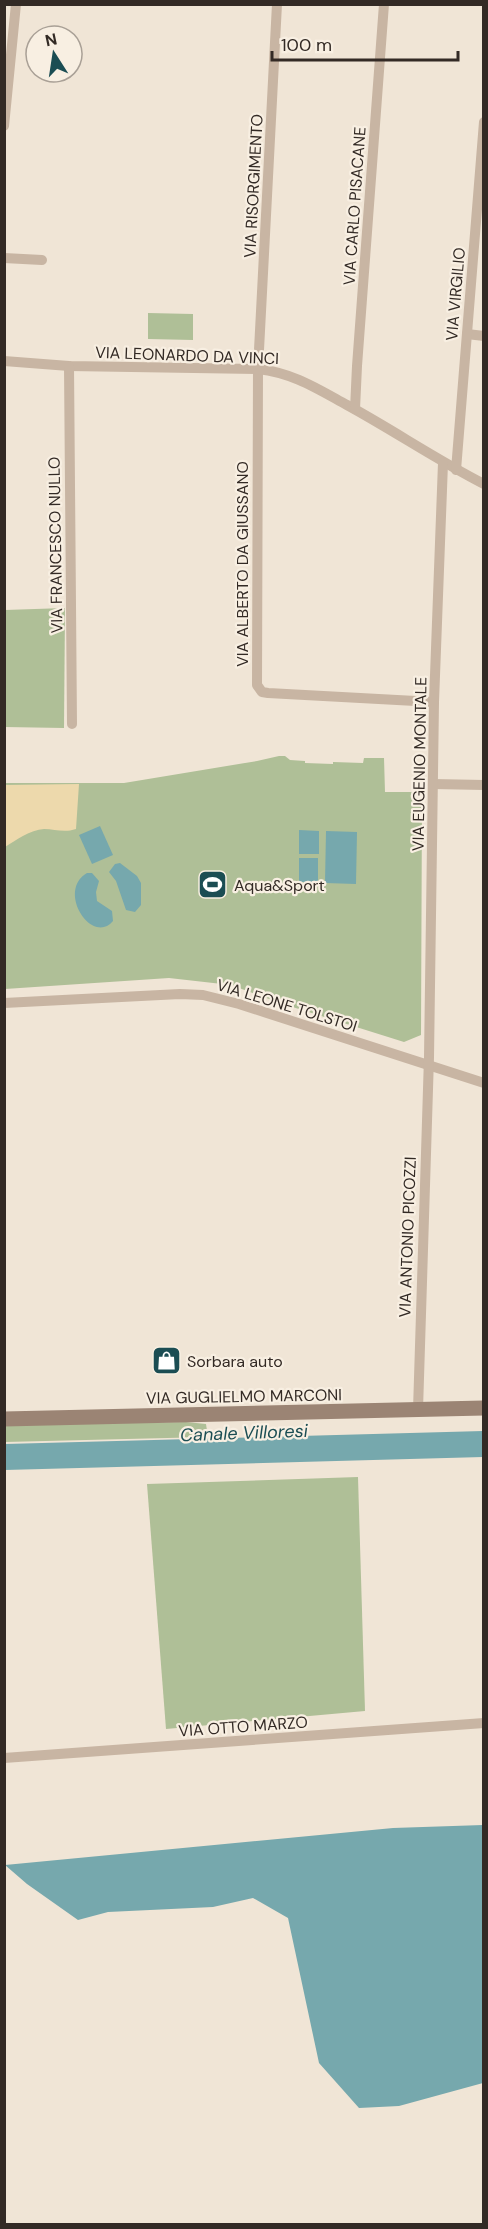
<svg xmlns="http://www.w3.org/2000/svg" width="488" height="2229" font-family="'DM Sans',sans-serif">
<rect width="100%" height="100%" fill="#f0e5d6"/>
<!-- green -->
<g fill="#afbf97">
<path d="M 148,313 L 193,314 L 193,340 L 148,339 Z"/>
<path d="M 65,608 L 64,728 L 5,727 L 5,610 Z"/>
<path d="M 279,756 L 285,756 L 290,760 L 305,761 L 305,763 L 333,764 L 333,762 L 363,763 L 364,758 L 384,758 L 385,792 L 422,792 L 421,1035 L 404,1042 L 283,1004 L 231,985 L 169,978 L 5,989 L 5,783 L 124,783 L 257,761 Z"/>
<path d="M 186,1422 L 206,1424 L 208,1437 L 5,1442 L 4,1425 Z"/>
<path d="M 358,1477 L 365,1711 L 166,1729 L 147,1484 Z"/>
</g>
<!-- sand -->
<path fill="#edd9ac" d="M 79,784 L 76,829 C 64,833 55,829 44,829 C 30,830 16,840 5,847 L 5,785 Z"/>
<!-- water -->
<g fill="#76a8ad">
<path d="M 100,826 L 113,855 L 92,864 L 79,835 Z"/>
<path d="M 299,830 L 319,831 L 319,854 L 299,854 Z"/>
<path d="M 326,831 L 357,832 L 356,884 L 325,883 Z"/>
<rect x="299" y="858" width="19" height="24"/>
<path d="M 120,863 L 137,876 L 141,883 L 141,905 L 135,912 L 126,910 L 116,881 L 109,872 L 115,864 Z"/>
<path d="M 87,873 L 92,873 L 99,881 L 96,892 L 97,901 L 112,911 L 113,921 C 92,946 56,891 87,873 Z"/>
<path d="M 483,1431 L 483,1457 L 5,1470 L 5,1444 Z"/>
<path d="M 483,1825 L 483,2083 L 399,2106 L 359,2108 L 319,2063 L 288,1918 L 253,1898 L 213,1907 L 108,1912 L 78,1920 L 27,1884 L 5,1865 L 393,1828 Z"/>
</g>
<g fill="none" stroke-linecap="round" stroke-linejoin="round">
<!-- street -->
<g stroke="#c8b5a3" stroke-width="10">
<path d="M 277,4 L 258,369 L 257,685 L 262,692 L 268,693 L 434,702"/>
<path d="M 4,126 L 16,4"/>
<path d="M 4,258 L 42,260"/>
<path d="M 467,334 L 484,336"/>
<path d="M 4,361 L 69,366 L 258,369 C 293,373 316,388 347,405 C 393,430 437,460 484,484"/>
<path d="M 69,366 L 72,724"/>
<path d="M 355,409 L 357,366 L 384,4"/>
<path d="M 456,470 L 484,122"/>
<path d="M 433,784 L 484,785"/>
<path d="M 4,1003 L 180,994 L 203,995 L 239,1004 L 484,1083"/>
<path d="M 418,1410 L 429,1057 L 434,702 L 443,463"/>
<path d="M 4,1758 L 484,1723"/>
</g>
<!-- secondary -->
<path stroke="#9b8474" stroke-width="15" d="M 4,1419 L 484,1408"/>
</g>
<!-- icons -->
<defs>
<symbol id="stadium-square" viewBox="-11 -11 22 22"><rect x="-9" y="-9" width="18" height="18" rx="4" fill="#1b4d53" stroke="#f8efe2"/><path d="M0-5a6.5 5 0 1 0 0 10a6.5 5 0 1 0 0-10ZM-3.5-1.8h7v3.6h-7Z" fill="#fff"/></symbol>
<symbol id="shop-square" viewBox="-11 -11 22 22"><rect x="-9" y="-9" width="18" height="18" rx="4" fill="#1b4d53" stroke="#f8efe2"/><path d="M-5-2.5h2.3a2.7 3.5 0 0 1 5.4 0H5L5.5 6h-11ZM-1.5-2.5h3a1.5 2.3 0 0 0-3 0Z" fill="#fff"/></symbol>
</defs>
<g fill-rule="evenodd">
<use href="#stadium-square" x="196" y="868" width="33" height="33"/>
<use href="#shop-square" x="150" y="1344" width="33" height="33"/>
</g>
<g text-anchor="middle" stroke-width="4.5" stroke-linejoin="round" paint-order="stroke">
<!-- street labels -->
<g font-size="16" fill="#332a25" stroke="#f8efe2">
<text transform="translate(253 186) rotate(-87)" y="6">VIA RISORGIMENTO</text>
<text transform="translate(354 206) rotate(-86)" y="6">VIA CARLO PISACANE</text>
<text transform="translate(455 294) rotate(-85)" y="6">VIA VIRGILIO</text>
<text transform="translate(187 355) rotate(2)" y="6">VIA LEONARDO DA VINCI</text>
<text transform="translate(55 545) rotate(-91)" y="6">VIA FRANCESCO NULLO</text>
<text transform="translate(242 564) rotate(-90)" y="6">VIA ALBERTO DA GIUSSANO</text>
<text transform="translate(419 764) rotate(-89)" y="6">VIA EUGENIO MONTALE</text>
<text transform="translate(287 1005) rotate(17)" y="6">VIA LEONE TOLSTOI</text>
<text transform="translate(407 1237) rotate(-88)" y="6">VIA ANTONIO PICOZZI</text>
<text transform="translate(244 1396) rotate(-1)" y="6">VIA GUGLIELMO MARCONI</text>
<text transform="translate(243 1726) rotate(-4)" y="6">VIA OTTO MARZO</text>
</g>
<!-- poi labels -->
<g font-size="16" fill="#332a25" stroke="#f8efe2" text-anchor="start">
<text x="234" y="891">Aqua&amp;Sport</text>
<text x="187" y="1367">Sorbara auto</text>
</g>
<!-- water labels -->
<g font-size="18" font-style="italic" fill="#1b4d53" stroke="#f8efe2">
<text transform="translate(244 1433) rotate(-2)" y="6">Canale Villoresi</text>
</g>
</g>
<!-- border -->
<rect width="488" height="2229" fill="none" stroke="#332a25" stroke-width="12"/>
<!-- north arrow -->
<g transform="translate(54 54) rotate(348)"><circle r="28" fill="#f8efe2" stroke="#a9a096" stroke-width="1.5"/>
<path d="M0-4.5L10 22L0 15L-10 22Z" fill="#1b4d53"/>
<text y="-9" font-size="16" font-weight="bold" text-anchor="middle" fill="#332a25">N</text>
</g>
<!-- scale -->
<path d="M272 51v9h186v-9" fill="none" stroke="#332a25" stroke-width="3"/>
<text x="281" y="51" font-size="18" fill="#332a25" stroke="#f8efe2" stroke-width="4.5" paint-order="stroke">100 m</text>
</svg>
